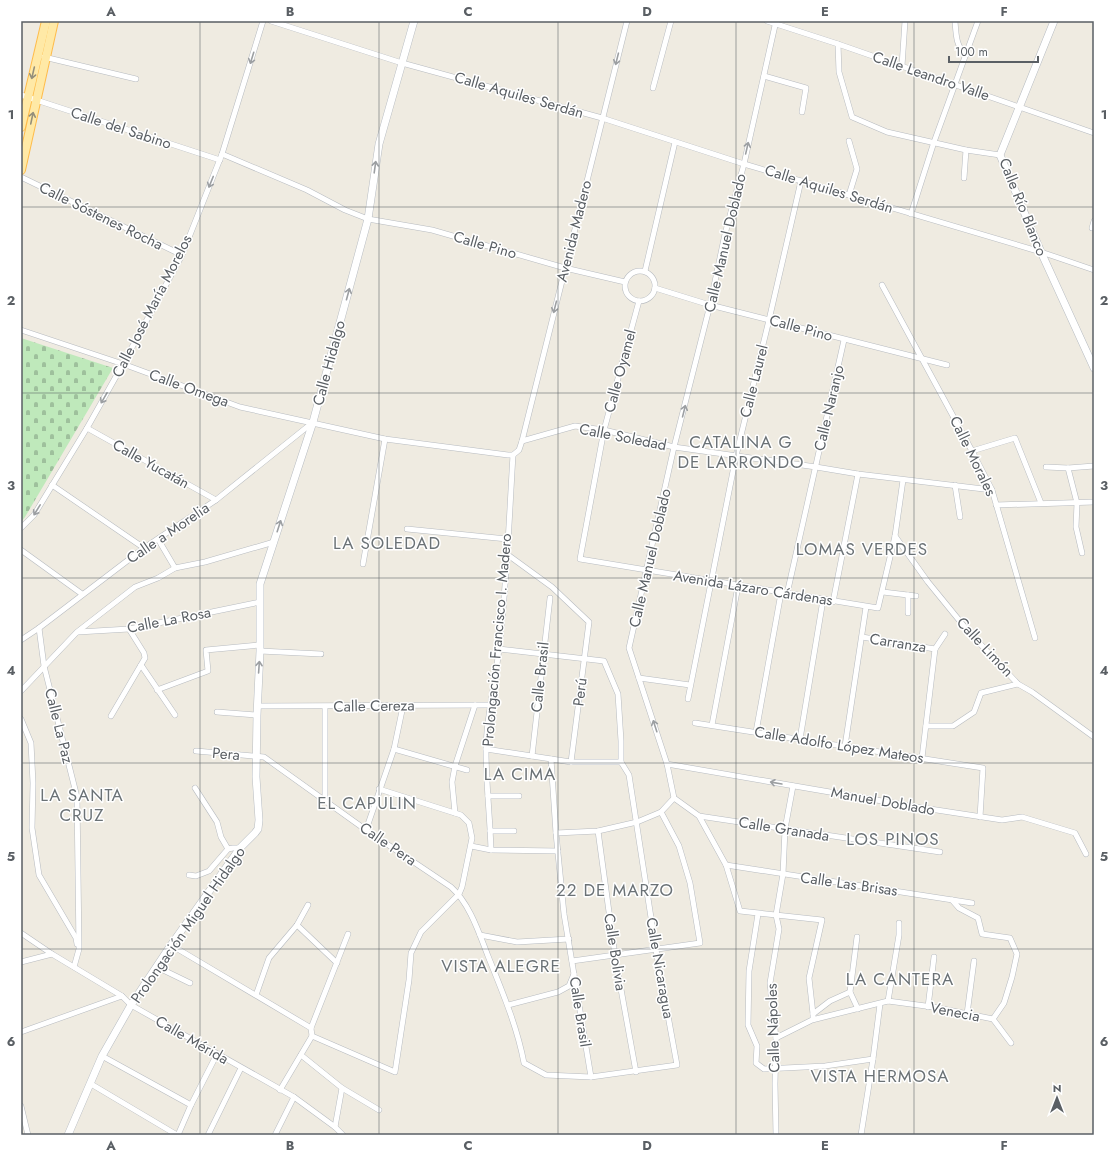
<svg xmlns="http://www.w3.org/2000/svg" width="1115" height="1156" font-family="Jost,sans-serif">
<defs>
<pattern id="cemetery-stones" width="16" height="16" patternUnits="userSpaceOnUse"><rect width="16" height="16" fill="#bfe9bb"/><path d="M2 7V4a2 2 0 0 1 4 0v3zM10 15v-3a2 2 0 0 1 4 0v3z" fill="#9ec09c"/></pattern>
</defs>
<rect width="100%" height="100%" fill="#efebe1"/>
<!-- cemetery -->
<path fill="url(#cemetery-stones)" d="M 21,338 L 113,368 L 25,517 L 21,522 Z"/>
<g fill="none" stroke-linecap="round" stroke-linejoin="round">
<defs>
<g id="street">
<path d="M 271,21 L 402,63 L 602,118 L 744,164 L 1041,252 L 1094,270"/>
<path d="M 767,21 L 838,44 L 1094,133"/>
<path d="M 776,21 L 744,164 L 725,234 L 710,305 L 674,447 L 629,648 L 667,764 L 674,798 L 699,816 L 726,865 L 740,911 L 822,920 L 809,978 L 813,1014"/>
<path d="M 955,21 C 956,34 956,47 966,55"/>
<path d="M 838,44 L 839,72 L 852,117 L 887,132 L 966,150 L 1000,155"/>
<path d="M 44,57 L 136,79"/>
<path d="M 902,66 L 905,21"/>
<path d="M 764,76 L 806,88 L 802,112"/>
<path d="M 653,88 L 671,21"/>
<path d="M 21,95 L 220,160"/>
<path d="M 222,154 L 307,190 L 345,210 L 368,219 L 432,230 L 565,268 L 625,282"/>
<path d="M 21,177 L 182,255"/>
<path d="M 964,178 L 966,150"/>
<path d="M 849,195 L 857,169 L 849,141"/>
<path d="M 911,214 L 934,142 L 978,21"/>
<path d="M 1092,228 L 1094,221"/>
<path d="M 645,271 L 675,142"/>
<circle cx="640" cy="286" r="15"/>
<path d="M 882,285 L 972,451 L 992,490 L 1035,638"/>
<path d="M 655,288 L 710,305 L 947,365"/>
<path d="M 639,301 L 604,430 L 580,559 L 878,608 L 895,536 L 903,480"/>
<path d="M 21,330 L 123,364 L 240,407 L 385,439 L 508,455 L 513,455 L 519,450 L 522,441 L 575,426 L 604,430 L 674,447 L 816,467 L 858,474 L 992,490"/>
<path d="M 87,428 L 216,500"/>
<path d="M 522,441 L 627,21"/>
<path d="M 972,451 L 1015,438 L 1041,503"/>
<path d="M 1046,467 L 1068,468 L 1094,466"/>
<path d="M 1068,468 L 1077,503 L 1076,527 L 1082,553"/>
<path d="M 52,485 L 144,548"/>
<path d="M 955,485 L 960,517"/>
<path d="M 996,505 L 1094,502"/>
<path d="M 21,528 L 34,515 L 87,428 L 123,364 L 182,255 L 222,154 L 263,21"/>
<path d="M 407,529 L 507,539"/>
<path d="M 895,536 L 928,582 L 968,631 L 1018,684 L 1032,692 L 1094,737"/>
<path d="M 158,539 L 175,568"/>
<path d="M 21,550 L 82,594"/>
<path d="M 508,555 L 552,587 L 589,622 L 571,762"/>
<path d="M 363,564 L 385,439"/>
<path d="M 883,592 L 916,596"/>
<path d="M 787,594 L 844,340"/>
<path d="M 833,602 L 858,474"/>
<path d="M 908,613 L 908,595"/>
<path d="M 39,628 L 44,666 L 77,797 L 79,949 L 74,967"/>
<path d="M 78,632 L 129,629 L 260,602"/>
<path d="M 862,637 L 935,649"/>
<path d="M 21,640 L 39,628 L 144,548 L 216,500 L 312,423"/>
<path d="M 935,649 L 945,634"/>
<path d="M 260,651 L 321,654"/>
<path d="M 141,665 L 175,715"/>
<path d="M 639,678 L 690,685"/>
<path d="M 157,690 L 208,671 L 206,650 L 260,645"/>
<path d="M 21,691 L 77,632 L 135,587 L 158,578 L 175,568 L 205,562 L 274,542"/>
<path d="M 688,699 L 736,456 L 769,320 L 801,181"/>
<path d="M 257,706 L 490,705"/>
<path d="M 217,712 L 257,715"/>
<path d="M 111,716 L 145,658 L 144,653 L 129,629"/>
<path d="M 21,719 L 31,743 L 33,783 L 32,828 L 39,875 L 76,938 L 77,944"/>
<path d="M 695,723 L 983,768 L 980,817"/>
<path d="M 712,725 L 738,586"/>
<path d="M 926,726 L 953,726 L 974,712 L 981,693 L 1018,684"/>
<path d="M 756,732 L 781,593"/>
<path d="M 800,739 L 823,600"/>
<path d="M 845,746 L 866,607"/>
<path d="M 394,749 L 467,770"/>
<path d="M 486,749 L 571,762 L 621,762"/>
<path d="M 196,751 L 264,757 L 366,830 L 451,887 C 470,904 479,933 488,956 C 502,991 517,1026 524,1063 L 546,1075 L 591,1077 L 677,1065 L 656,950 L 629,775 L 621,762 L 621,741 L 618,694 L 604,661 L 499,649"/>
<path d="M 532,756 L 550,598"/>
<path d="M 922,758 L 935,649"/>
<path d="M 551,759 L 556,833 L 564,914 L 591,1077"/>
<path d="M 667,764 L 917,807 L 1002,820 L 1022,817 L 1075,833 L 1086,854"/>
<path d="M 195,788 L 217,822 L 221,837 L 228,849"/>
<path d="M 488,796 L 519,796"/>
<path d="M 325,800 L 325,707"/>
<path d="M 455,813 L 452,782 L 455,766 L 475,705"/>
<path d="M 699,816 L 940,852"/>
<path d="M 366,830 L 394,749 L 403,706"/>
<path d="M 490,831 L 514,831"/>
<path d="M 598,831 L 615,956 L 636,1072"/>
<path d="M 556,833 L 598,831 L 637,822 L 661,812 L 674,798"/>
<path d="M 471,846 L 491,850 L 558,851"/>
<path d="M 491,850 C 490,817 486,783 486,750 C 486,717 496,681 499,648 C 507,584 509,519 513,455"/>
<path d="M 726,865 L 972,903"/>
<path d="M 189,875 L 196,876 L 209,871 L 228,849 L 233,848 L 240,848"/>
<path d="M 952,900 L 959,908 L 978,918 L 982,934 L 1010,938 L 1017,954 L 1012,977 L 1004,1003 L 993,1019"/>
<path d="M 758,914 L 749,971 L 748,1025 L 757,1046 L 756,1063 L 764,1069 L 825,1066 L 873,1059"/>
<path d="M 297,925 L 337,963"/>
<path d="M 21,933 L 52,954 L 122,996 L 131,1005 L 294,1097 L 335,1127 L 343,1135"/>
<path d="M 480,935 L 517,942 L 569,939"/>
<path d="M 857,937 L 850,992 L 858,1009"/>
<path d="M 171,945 L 311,1028 L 312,1036 L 395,1072 L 409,980 L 411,953 L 421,932 L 459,894 L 462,887 L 472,838 L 469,823 L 461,815 L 379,789"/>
<path d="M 572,961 L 700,943 L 690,883 L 679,846 L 661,812"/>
<path d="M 21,962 L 52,954"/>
<path d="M 157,967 L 190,983"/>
<path d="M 256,995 L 269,958 L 297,925 L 308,905"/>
<path d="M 888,1001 L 899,935 L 899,923"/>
<path d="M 508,1005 L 558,992 L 569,986 L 574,974"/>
<path d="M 928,1007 L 934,957"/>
<path d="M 967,1014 L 974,961"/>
<path d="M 813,1017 L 813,1014 L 830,1001 L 850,992"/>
<path d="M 311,1028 L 348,934"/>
<path d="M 21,1032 L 122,996"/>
<path d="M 776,1038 L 812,1020 L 888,1001 L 933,1007 L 993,1019 L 1011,1043"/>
<path d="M 301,1055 L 342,1088 L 379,1110"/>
<path d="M 102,1056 L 191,1105"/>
<path d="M 91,1084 L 177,1135"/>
<path d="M 280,1090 L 312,1036"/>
<path d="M 21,1106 L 28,1135"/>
<path d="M 335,1127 L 342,1088"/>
<path d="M 178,1135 L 191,1105 L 217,1054"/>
<path d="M 208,1135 L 241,1068"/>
<path d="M 275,1135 L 294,1097"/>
<path d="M 776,1135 L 775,1084 L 776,1038 L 770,983 L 779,929 L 776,915 L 783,874 L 785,829 L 793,786"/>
<path d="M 861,1135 L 873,1059 L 880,1004"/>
</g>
<g id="secondary">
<path d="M 1054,21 L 1000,155 L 1041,252 L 1094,368"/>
<path d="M 68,1135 L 102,1056 L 131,1005 L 171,945 L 240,848 L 255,833 L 258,829 L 259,820 L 256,777 L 257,715 L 260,651 L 260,584 L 313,422 L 368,219 L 379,144 L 414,21"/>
</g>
<g id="primary">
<path d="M 21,127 L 46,21"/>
<path d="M 21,170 L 54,21"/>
</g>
</defs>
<!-- street casing -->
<use href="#street" stroke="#b7bbc0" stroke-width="6"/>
<!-- secondary casing -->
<use href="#secondary" stroke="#b7bcc2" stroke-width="8"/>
<!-- primary casing -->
<use href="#primary" stroke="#ffbc4a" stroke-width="10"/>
<!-- street -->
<use href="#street" stroke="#fff" stroke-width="5"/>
<!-- secondary -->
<use href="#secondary" stroke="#fff" stroke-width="7"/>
<!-- primary -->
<use href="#primary" stroke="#ffe9a6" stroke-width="8"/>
</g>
<!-- one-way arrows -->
<defs><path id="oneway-shaft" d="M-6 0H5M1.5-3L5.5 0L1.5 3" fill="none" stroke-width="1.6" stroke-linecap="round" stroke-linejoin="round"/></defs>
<g stroke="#9c9fa2">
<use href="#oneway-shaft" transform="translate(252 58) rotate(107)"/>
<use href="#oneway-shaft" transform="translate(617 59) rotate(104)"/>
<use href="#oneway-shaft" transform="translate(747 148) rotate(-77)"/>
<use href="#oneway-shaft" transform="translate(375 167) rotate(-82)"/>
<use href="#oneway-shaft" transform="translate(211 182) rotate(112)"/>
<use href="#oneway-shaft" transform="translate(348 294) rotate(-75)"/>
<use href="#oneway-shaft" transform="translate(555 307) rotate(104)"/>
<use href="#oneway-shaft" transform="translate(104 398) rotate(120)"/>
<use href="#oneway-shaft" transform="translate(684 411) rotate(-76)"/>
<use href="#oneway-shaft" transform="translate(37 510) rotate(122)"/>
<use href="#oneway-shaft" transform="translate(279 526) rotate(-72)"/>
<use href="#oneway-shaft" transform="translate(259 667) rotate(-86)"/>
<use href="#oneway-shaft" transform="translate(655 726) rotate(-108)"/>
<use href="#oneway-shaft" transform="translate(776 783) rotate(-170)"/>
</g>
<g stroke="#948f7b">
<use href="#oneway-shaft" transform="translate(33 73) rotate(103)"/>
<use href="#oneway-shaft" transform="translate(32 118) rotate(-78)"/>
</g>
<!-- grid -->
<path fill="none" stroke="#5a5f64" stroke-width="1" stroke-opacity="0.55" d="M 200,21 L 200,1135M 379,21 L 379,1135M 558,21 L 558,1135M 736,21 L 736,1135M 914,21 L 914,1135M 21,207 L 1094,207M 21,393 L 1094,393M 21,578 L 1094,578M 21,763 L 1094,763M 21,949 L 1094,949"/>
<g text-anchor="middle" stroke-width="3" stroke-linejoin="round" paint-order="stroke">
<!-- street labels -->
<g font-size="15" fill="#5a5f64" stroke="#fff">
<text transform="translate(931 76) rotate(19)" y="5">Calle Leandro Valle</text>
<text transform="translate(519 95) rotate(16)" y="5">Calle Aquiles Serdán</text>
<text transform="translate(121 128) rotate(18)" y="5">Calle del Sabino</text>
<text transform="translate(829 189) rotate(17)" y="5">Calle Aquiles Serdán</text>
<text transform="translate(1023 207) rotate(68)" y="5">Calle Río Blanco</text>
<text transform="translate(101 216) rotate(26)" y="5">Calle Sóstenes Rocha</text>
<text transform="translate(574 231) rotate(-76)" y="5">Avenida Madero</text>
<text transform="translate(725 243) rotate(-77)" y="5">Calle Manuel Doblado</text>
<text transform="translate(485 245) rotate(16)" y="5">Calle Pino</text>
<text transform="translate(152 306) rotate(-63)" y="5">Calle José María Morelos</text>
<text transform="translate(801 328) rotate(15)" y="5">Calle Pino</text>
<text transform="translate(329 363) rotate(-75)" y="5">Calle Hidalgo</text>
<text transform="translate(620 371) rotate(-75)" y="5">Calle Oyamel</text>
<text transform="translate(754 381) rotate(-76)" y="5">Calle Laurel</text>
<text transform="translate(189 388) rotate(20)" y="5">Calle Omega</text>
<text transform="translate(829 408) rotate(-77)" y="5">Calle Naranjo</text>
<text transform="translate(623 437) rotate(11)" y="5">Calle Soledad</text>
<text transform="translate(973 456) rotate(64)" y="5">Calle Morales</text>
<text transform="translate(151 464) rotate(29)" y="5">Calle Yucatán</text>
<text transform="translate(168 533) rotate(-34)" y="5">Calle a Morelia</text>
<text transform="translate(650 558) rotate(-77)" y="5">Calle Manuel Doblado</text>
<text transform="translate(753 588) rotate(9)" y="5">Avenida Lázaro Cárdenas</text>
<text transform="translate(169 620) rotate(-11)" y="5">Calle La Rosa</text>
<text transform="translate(497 640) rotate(-85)" y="5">Prolongación Francisco I. Madero</text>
<text transform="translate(898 643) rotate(9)" y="5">Carranza</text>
<text transform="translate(985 647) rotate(47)" y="5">Calle Limón</text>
<text transform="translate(540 677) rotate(-84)" y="5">Calle Brasil</text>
<text transform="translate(580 692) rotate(-83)" y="5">Perú</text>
<text transform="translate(374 706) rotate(-1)" y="5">Calle Cereza</text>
<text transform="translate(59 726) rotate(76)" y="5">Calle La Paz</text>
<text transform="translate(839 745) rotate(9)" y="5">Calle Adolfo López Mateos</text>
<text transform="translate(226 754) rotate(5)" y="5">Pera</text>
<text transform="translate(883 801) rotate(10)" y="5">Manuel Doblado</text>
<text transform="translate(784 829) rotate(9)" y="5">Calle Granada</text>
<text transform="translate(388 844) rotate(34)" y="5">Calle Pera</text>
<text transform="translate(849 884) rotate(8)" y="5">Calle Las Brisas</text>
<text transform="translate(188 925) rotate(-55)" y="5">Prolongación Miguel Hidalgo</text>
<text transform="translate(615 952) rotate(81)" y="5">Calle Bolivia</text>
<text transform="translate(660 968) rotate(80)" y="5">Calle Nicaragua</text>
<text transform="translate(580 1012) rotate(81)" y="5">Calle Brasil</text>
<text transform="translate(955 1012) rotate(11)" y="5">Venecia</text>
<text transform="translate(773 1028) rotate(-92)" y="5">Calle Nápoles</text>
<text transform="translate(192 1040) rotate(30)" y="5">Calle Mérida</text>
</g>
<!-- quarter labels -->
<g font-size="17" letter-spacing="1" fill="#6b7276" stroke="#fff">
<text x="741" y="448">CATALINA G<tspan x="741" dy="20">DE LARRONDO</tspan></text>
<text x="387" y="549">LA SOLEDAD</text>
<text x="862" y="555">LOMAS VERDES</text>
<text x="520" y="780">LA CIMA</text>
<text x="82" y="801">LA SANTA<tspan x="82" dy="20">CRUZ</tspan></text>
<text x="367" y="809">EL CAPULIN</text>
<text x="893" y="845">LOS PINOS</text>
<text x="615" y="896">22 DE MARZO</text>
<text x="501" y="972">VISTA ALEGRE</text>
<text x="900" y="985">LA CANTERA</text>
<text x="880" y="1082">VISTA HERMOSA</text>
</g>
</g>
<!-- border -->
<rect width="1115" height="1156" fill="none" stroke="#ffffff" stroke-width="44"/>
<!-- north arrow -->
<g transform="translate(1057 1098)" stroke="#ffffff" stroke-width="3" paint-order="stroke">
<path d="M0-3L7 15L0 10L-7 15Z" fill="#5a5f64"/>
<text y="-6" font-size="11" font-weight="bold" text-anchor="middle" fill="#5a5f64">N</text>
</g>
<!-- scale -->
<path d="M949 56v6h89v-6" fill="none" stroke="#5a5f64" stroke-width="2"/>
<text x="955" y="56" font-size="12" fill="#5a5f64" stroke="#ffffff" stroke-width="3" paint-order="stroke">100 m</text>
<rect x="22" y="22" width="1071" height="1112" fill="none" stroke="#5a5f64" stroke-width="1.5"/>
<g font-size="13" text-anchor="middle" font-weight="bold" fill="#5a5f64">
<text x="111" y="16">A</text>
<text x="290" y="16">B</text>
<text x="468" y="16">C</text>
<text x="647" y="16">D</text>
<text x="825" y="16">E</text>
<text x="1004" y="16">F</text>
<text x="11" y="119">1</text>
<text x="1104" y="119">1</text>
<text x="11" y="305">2</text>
<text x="1104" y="305">2</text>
<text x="11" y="490">3</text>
<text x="1104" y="490">3</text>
<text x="11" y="675">4</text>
<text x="1104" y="675">4</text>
<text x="11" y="861">5</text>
<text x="1104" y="861">5</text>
<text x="11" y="1046">6</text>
<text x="1104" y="1046">6</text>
<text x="111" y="1150">A</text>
<text x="290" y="1150">B</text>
<text x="468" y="1150">C</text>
<text x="647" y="1150">D</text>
<text x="825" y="1150">E</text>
<text x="1004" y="1150">F</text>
</g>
</svg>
